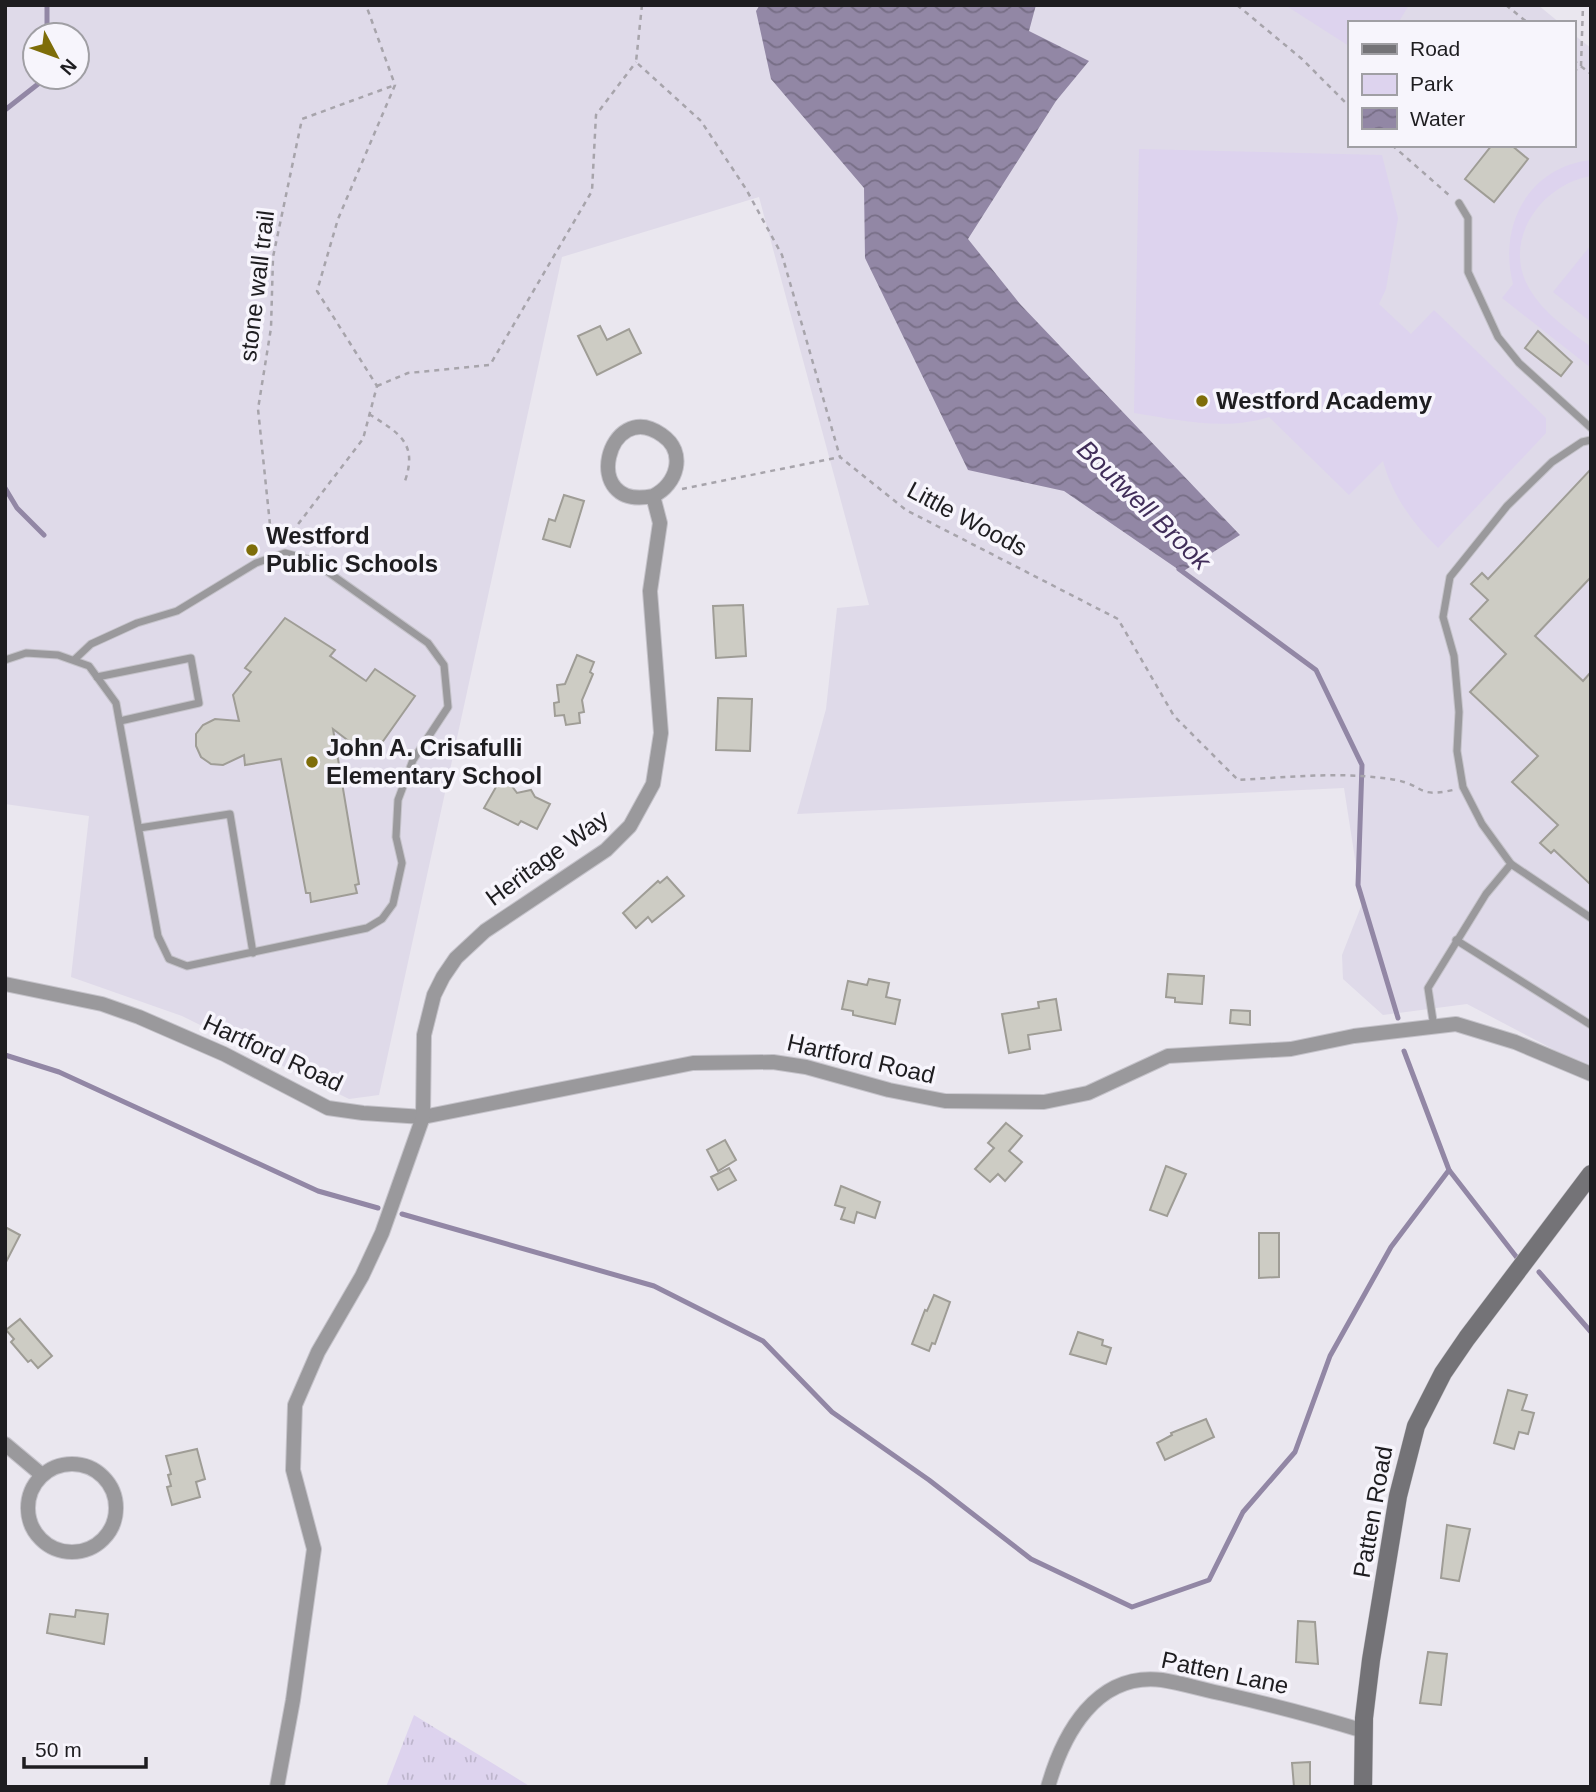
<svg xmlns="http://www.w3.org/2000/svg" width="1596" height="1792" font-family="Helvetica,sans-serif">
<defs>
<pattern id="park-tufts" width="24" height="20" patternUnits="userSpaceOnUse" patternTransform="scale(1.75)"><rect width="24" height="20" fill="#ddd3ee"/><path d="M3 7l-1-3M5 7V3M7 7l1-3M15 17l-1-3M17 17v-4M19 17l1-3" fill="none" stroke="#bdb5cc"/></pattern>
<pattern id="water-waves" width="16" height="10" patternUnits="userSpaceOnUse" patternTransform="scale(1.75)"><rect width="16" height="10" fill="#9287a5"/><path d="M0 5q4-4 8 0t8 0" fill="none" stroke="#776e86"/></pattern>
</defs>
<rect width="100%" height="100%" fill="#eae7ef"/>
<!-- built -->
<path fill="#dfdae9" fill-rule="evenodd" d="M 5,5 L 1538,5 L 1560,23 L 1349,23 L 1349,145 L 1573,145 L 1573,34 L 1591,48 L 1591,1069 L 1467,1004 L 1383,1015 L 1343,979 L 1342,955 L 1362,904 L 1344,788 L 797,814 L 826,709 L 837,608 L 869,605 L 759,197 L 562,257 L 379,1095 L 349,1099 L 182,1016 L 71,977 L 89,816 L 5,804 ZM 35,35 L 77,35 L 77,77 L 35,77 Z"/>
<!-- green -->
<g fill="#ddd3ee">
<path d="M 1285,5 L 1409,5 L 1398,23 L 1349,23 L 1349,46 Z"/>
<path d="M 1139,149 L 1382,155 L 1398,218 L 1386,289 L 1379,304 L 1411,334 L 1434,310 L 1546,418 L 1546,433 L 1438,548 C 1413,524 1392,495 1383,461 L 1349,495 L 1269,417 C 1224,431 1179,420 1134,413 Z"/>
<path d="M 1591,160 L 1591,176 C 1542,184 1501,240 1529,288 C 1543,313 1569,330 1591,347 L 1591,368 L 1502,298 L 1513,284 C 1498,226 1528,167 1591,160 Z"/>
<path d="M 1591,245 L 1591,322 L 1553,292 Z"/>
</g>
<!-- park -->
<path fill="url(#park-tufts)" d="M 414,1715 L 531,1787 L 386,1787 Z"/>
<!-- water -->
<path fill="url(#water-waves)" d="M 760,5 L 1036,5 L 1029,31 L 1089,61 L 1056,101 L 968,239 L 1020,304 L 1240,535 L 1182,572 L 1064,491 L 968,470 L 865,258 L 864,188 L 771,79 L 756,11 Z"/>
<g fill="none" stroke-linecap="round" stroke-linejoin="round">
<!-- stream -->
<g stroke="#9287a5" stroke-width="5">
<path d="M 47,35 L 47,5"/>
<path d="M 5,110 L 47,77"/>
<path d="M 5,488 L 17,508 L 44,535"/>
<path d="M 1179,569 L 1316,670 L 1362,765 L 1358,885 L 1398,1018"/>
<path d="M 1404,1051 L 1449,1170 L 1518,1259"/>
<path d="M 5,1055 L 59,1072 L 318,1191 L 378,1208"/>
<path d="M 402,1214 L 654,1286 L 763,1341 L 832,1412 L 929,1480 L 1031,1559 L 1132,1607 L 1209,1580 L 1243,1512 L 1295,1452 L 1330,1356 L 1391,1247 L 1449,1170"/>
<path d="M 1539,1272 L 1591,1332"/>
</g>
</g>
<!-- building -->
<g fill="#cdccc4" stroke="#9f9d96" stroke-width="2">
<path d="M 1492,145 L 1511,145 L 1528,159 L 1494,202 L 1465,179 Z"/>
<path d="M 600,326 L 607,340 L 629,329 L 641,353 L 597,375 L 578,336 Z"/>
<path d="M 1538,331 L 1572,362 L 1561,376 L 1525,348 Z"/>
<path d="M 1591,469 L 1591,577 L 1535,636 L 1583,681 L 1591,672 L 1591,885 L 1554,850 L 1551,853 L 1540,843 L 1558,825 L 1512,782 L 1538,756 L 1470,692 L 1506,654 L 1470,619 L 1488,600 L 1471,584 L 1482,573 L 1488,579 Z"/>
<path d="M 564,495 L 584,501 L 570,547 L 543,539 L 549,519 L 555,521 Z"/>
<path d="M 743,605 L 746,656 L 716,658 L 713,606 Z"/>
<path d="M 285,618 L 335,650 L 330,656 L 366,681 L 375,669 L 415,696 L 371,758 L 333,729 L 359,884 L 355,885 L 357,893 L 311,902 L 310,893 L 306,893 L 281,759 L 245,765 L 244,755 L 223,765 L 211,764 L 201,757 L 196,746 L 196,734 L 203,725 L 215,719 L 239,721 L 233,695 L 251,672 L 245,668 Z"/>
<path d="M 577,655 L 594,662 L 590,672 L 593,674 L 582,700 L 584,712 L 579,713 L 580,723 L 566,725 L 564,715 L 555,716 L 554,703 L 559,702 L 557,685 L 565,684 Z"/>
<path d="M 718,698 L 752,699 L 750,751 L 716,750 Z"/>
<path d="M 506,778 L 517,793 L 531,790 L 535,797 L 550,804 L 537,829 L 521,821 L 518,825 L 484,808 L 500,780 Z"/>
<path d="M 667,877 L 684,896 L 652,922 L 648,917 L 636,928 L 623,913 L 658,881 L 660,883 Z"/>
<path d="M 1168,974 L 1204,976 L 1202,1004 L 1175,1002 L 1175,998 L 1166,997 Z"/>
<path d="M 869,979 L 889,983 L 886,997 L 900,1000 L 895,1024 L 853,1015 L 853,1011 L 842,1009 L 848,981 L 867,985 Z"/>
<path d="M 1056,999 L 1061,1030 L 1028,1035 L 1030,1049 L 1009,1053 L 1002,1014 L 1039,1008 L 1038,1002 Z"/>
<path d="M 1231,1010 L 1250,1011 L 1250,1025 L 1230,1023 Z"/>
<path d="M 1006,1123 L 1022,1136 L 1009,1151 L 1022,1162 L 1005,1181 L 998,1174 L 990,1182 L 975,1169 L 994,1148 L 988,1143 Z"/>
<path d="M 725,1140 L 736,1160 L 718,1171 L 707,1150 Z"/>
<path d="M 1166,1166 L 1186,1174 L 1167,1216 L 1150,1210 Z"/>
<path d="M 729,1168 L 736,1180 L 718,1190 L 711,1177 Z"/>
<path d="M 841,1186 L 880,1202 L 875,1218 L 857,1212 L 854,1223 L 841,1219 L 845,1208 L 835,1205 Z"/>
<path d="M 5,1227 L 20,1235 L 5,1264 Z"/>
<path d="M 1259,1233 L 1279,1233 L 1279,1277 L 1259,1278 Z"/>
<path d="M 934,1295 L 950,1302 L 935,1344 L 932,1343 L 929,1351 L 912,1344 L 925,1310 L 927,1311 Z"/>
<path d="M 20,1319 L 52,1356 L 38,1368 L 31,1360 L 28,1362 L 11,1342 L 14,1339 L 6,1330 Z"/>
<path d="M 1078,1332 L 1103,1340 L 1102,1345 L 1111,1348 L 1106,1364 L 1070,1354 Z"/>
<path d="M 1508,1390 L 1527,1395 L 1522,1410 L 1534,1413 L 1528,1434 L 1519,1432 L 1514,1449 L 1494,1443 Z"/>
<path d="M 1206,1419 L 1214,1437 L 1165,1460 L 1157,1443 L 1172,1435 L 1171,1433 Z"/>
<path d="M 197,1449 L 205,1479 L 196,1482 L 200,1497 L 172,1505 L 167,1487 L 171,1486 L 168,1475 L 171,1474 L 166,1456 Z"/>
<path d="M 1447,1525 L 1470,1529 L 1459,1581 L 1441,1578 Z"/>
<path d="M 76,1610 L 108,1614 L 104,1644 L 47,1633 L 50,1614 L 75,1617 Z"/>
<path d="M 1298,1621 L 1315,1622 L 1318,1664 L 1296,1662 Z"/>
<path d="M 1428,1652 L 1447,1654 L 1441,1705 L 1420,1703 Z"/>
<path d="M 1310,1762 L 1310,1787 L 1294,1787 L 1292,1763 Z"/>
</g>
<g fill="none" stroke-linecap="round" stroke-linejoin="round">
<defs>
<g id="lane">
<path d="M 1459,203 L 1468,218 L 1468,272 L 1498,337 L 1519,363 L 1591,428"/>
<path d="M 5,660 L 26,653 L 58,655 L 89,666 L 116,703 L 158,936 L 169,959 L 187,966 L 367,928 L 382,919 L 393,904 L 402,863 L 396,837 L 398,800 L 413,760 L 448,707 L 444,665 L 428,643 L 311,560 L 285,553 L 256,563 L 177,611 L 137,623 L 91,644 L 74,660"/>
<path d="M 97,677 L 191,658 L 199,703 L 120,721"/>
<path d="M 139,828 L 230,814 L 253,953"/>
<path d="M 1511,864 L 1591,918"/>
<path d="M 1456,940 L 1591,1025"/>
<path d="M 1434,1027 L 1428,988 L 1486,894 L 1511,864 L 1482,824 L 1463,787 L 1457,751 L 1459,712 L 1454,656 L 1443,617 L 1450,577 L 1507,506 L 1552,462 L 1582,442 L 1591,440"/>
</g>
<g id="street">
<path d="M 5,984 L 102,1004 L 139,1017 L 224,1054 L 328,1108 L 363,1113 L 423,1117 L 693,1063 L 773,1062 L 806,1067 L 889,1090 L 945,1101 L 1044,1102 L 1088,1093 L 1168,1056 L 1291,1049 L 1354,1036 L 1456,1024 L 1515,1042 L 1591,1074"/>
<path d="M 5,1444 L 42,1475"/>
<circle cx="72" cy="1508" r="44"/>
<path d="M 277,1787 L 293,1700 L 314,1549 L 293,1470 L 295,1405 L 318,1352 L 362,1276 L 382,1233 L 423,1117 L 424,1035 L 434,995 L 443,977 L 456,958 L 485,931 L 606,850 L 630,826 L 653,784 L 661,733 L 650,591 L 660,523 L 653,496 C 677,485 687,452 662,435 C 608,396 578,512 653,496"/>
<path d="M 1048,1787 C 1063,1734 1096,1672 1162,1680 C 1182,1683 1204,1690 1224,1694 C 1272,1705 1318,1717 1364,1731"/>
</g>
<path id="secondary" d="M 1363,1787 L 1364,1718 L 1371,1660 L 1398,1496 L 1416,1426 L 1443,1373 L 1467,1338 L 1591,1174"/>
</defs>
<!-- lane casing -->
<use href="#lane" stroke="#c5c3ca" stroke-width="9"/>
<!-- street casing -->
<use href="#street" stroke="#c5c3ca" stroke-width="16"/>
<!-- secondary casing -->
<use href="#secondary" stroke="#c5c3ca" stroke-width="19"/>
<!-- path -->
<g stroke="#a7a4ab" stroke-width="2.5" stroke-dasharray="5 5" stroke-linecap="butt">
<path d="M 642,5 L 636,62 L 701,121 L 746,189 L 782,255 L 840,457 L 906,510 L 1118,619 L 1174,716 L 1238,780 C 1289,777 1345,771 1396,780 C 1426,786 1416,798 1453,790"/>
<path d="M 1237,5 L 1302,59 L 1349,106"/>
<path d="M 1506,5 L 1528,23"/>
<path d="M 1573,60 L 1591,74"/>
<path d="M 1573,72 L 1581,66 L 1583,5"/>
<path d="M 1392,145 L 1450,196"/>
<path d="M 377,386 L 408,373 L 490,365 L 592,191 L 596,115 L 636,62"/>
<path d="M 369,414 C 399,433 418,443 405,481"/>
<path d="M 682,489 L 840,457"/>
<path d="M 286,540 L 363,439 L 377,386 L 317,291 L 338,219 L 395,85 L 366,5"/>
<path d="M 272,544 L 258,409 L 271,328 L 273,257 L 302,119 L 395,85"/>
</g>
<!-- lane -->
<use href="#lane" stroke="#9a999c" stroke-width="7"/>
<!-- street -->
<use href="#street" stroke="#9a999c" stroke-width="14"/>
<!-- secondary -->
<use href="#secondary" stroke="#747377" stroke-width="18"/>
</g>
<!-- markers -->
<g fill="#7e6d09" stroke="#f7f5fc" stroke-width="2.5">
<circle cx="1202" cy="401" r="7"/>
<circle cx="252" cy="550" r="7"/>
<circle cx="312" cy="762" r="7"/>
</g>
<g text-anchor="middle" stroke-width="7" stroke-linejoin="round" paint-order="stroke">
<!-- street labels -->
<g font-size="24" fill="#1e1d20" stroke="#f7f5fc">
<text transform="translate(257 286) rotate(-83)" y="8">stone wall trail</text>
<text transform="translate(967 519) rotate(28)" y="8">Little Woods</text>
<text transform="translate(547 858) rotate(-36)" y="8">Heritage Way</text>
<text transform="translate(273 1053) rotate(25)" y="8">Hartford Road</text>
<text transform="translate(861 1059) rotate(13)" y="8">Hartford Road</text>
<text transform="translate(1373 1512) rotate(-80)" y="8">Patten Road</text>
<text transform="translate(1225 1673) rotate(12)" y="8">Patten Lane</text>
</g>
<!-- poi labels -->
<g font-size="24" font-weight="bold" fill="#1e1d20" stroke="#f7f5fc" text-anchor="start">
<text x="1216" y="409">Westford Academy</text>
<text x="266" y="544">Westford<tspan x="266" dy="28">Public Schools</tspan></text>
<text x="326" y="756">John A. Crisafulli<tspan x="326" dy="28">Elementary School</tspan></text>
</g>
<!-- water labels -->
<g font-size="26" font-style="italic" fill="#402d59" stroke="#f7f5fc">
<text transform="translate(1144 505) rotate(44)" y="9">Boutwell Brook</text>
</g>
</g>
<!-- border -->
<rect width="1596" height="1792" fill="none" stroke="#1e1d20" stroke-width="14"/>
<!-- legend -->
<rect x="1348" y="21" width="228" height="126" fill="#f7f5fc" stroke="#a09fa4" stroke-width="2"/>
<rect x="1362" y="44" width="35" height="10" fill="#747377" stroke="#a09fa4" stroke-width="2"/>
<text x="1410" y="56" font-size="21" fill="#1e1d20">Road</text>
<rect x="1362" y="74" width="35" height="21" fill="#ddd3ee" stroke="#a09fa4" stroke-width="2"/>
<text x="1410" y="91" font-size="21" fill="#1e1d20">Park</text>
<rect x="1362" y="108" width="35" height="21" fill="url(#water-waves)" stroke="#a09fa4" stroke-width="2"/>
<text x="1410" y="126" font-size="21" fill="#1e1d20">Water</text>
<!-- north arrow -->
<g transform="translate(56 56) rotate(131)"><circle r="33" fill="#f7f5fc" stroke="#a09fa4" stroke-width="2"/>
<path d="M0-5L12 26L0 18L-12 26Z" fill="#7e6d09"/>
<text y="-10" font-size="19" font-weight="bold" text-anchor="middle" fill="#1e1d20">N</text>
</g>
<!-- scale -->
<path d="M24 1757v10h122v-10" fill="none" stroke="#1e1d20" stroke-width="3.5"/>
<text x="35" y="1757" font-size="21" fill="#1e1d20" stroke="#f7f5fc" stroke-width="5" paint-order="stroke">50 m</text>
</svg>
